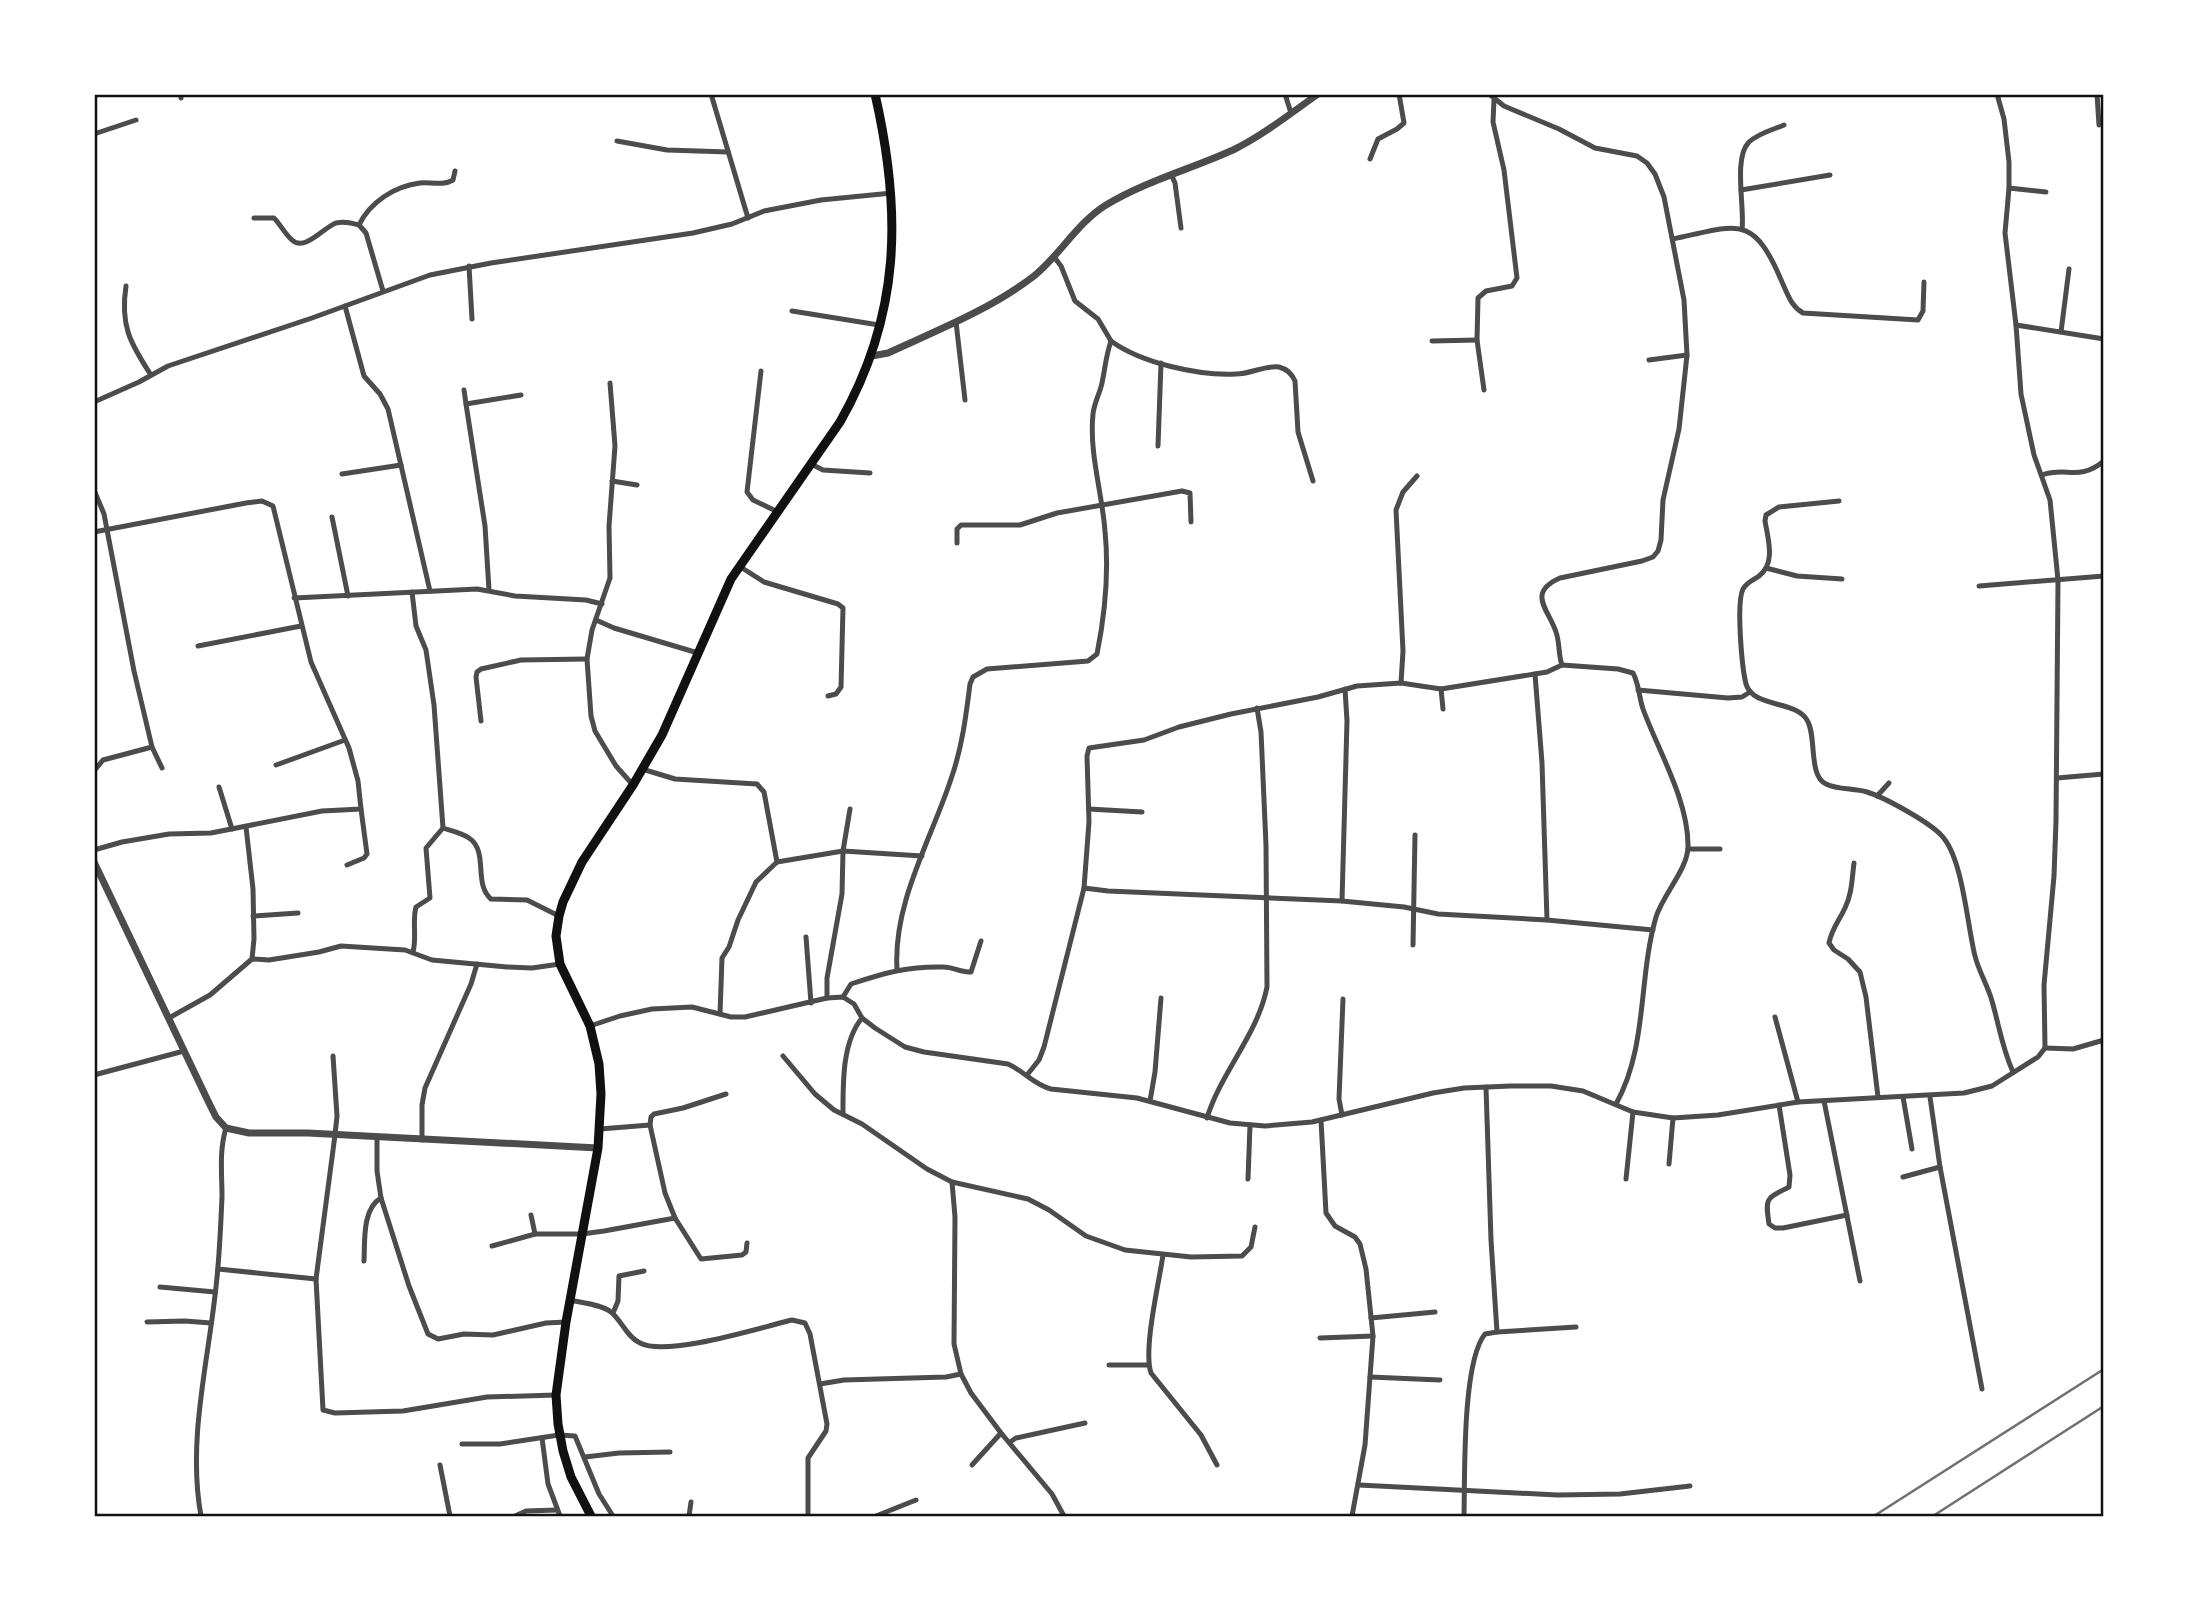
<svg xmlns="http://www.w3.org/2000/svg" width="2198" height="1611" font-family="'Titillium Web',sans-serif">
<rect width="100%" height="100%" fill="#fff"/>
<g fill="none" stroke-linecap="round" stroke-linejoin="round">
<!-- minor -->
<g stroke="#4c4c4c" stroke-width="5">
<path d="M 180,94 L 181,98"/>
<path d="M 711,94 L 748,218"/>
<path d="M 1285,94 L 1291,113"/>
<path d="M 1489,94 L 1504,106 L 1559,129 L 1595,148 L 1637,156 L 1647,163 L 1655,174 L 1664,197 L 1684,300 L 1687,355 L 1679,429 L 1663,500 L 1661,540 L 1658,551 L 1653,557 L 1642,561 L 1560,578 C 1526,593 1549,610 1556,632 C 1560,643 1558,654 1562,665"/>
<path d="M 1997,94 L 2004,119 L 2009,162 L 2009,188 L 2005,233 L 2016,325 L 2021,394 L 2034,455 L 2050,500 L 2058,580 L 2056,821 L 2054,876 L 2044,985 L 2045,1048"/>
<path d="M 2097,94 L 2099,125"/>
<path d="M 94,134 L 136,120"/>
<path d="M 617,141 L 667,150 L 728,152"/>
<path d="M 1370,159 L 1378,139 L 1397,129 L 1404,123 L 1399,94"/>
<path d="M 1171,174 L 1175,183 L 1181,228"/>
<path d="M 2009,188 L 2046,192"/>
<path d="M 1741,190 L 1830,175"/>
<path d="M 254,218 L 274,218 C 280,224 285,234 292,240 C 305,252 324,227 336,223 C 344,221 351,223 359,225 L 366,233 L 383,291"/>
<path d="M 359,225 C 370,202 395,186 420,183 C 431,182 443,186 453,180 L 455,171"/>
<path d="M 1742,229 C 1745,208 1733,158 1749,142 C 1759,133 1772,130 1784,125"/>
<path d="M 1673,239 C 1738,225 1753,213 1782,282 C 1788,295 1791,306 1803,313 L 1918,320 L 1923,311 L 1924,282"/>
<path d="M 469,266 L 472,319"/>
<path d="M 126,286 C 120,325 130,343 151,375"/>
<path d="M 345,306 L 364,376 L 380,394 L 388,409 L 430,591"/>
<path d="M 792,311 L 879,325"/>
<path d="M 956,322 L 965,400"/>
<path d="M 2016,325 L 2104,339"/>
<path d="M 2061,332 L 2069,269"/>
<path d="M 1111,341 C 1141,363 1199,376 1236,374 C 1251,374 1265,365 1279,367 C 1287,369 1292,374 1295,381 L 1298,432 L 1313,481"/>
<path d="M 1432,341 L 1477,340"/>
<path d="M 1649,360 L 1687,355"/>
<path d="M 761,371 L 747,492 L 753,500 L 778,512"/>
<path d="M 610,383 L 615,446 L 609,526 L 610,578 L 592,630 L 587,659 L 591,716 L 595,731 L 616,766 L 633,785"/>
<path d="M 464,390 L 466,404"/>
<path d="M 1484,390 L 1477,340 L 1478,298 L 1486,291 L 1512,286 L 1517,278 L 1504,170 L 1493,122 L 1494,100"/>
<path d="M 94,402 L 139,382 L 168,366 L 312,318 L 430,275 L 491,263 L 693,233 L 732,224 L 764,211 L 821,200 L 892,193"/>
<path d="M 1158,446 L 1161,363"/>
<path d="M 811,464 L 823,470 L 870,473"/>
<path d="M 342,474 L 401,465"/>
<path d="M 2042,475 C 2067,466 2078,482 2104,461"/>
<path d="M 612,481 L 637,485"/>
<path d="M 94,490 L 104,514 L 134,671 L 152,747 L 103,760 L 94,771"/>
<path d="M 1839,501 L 1779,507 L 1766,515 L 1765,521 C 1768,539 1776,563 1759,576 C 1754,580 1747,582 1743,589 C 1736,603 1742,668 1746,684 C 1753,708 1795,700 1807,720 C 1817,736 1808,776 1826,784 C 1838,790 1854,788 1867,792 C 1884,797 1929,822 1941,835 C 1963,857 1967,925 1975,956 C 1979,972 1988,986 1992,1001 C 1999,1025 2002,1048 2013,1072"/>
<path d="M 332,517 L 348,596"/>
<path d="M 94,532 L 246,503 L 262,501 L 273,506 L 311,662 L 349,748 L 358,781 L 361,809 L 322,811 L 211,833 L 169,834 L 122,842 L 94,850"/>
<path d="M 957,543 L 957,529 L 961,525 L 1020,525 L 1057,513 L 1182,491 L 1190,493 L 1191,522"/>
<path d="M 739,566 L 764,582 L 838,604 L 843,608 L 841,687 L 836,694 L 828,696"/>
<path d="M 1766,568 L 1797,576 L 1842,579"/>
<path d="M 1979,586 L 2104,576"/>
<path d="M 489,590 L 485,526 L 466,404 L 521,395"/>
<path d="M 412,592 L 416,626 L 426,650 L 434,705 L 443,828 L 426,848 L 430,898 L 416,907 C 412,922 417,937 413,952"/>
<path d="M 294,598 L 477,589 L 515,596 L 586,600 L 602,604"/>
<path d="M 596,620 L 614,628 L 698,653"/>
<path d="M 198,646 L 301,626"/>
<path d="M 1562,665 L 1618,669 L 1633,673 C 1639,684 1639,697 1643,709 C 1658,750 1688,800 1688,845 C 1689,868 1663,894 1656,917 C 1638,979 1648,1046 1616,1104"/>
<path d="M 1535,674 L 1542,763 L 1547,920"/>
<path d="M 1401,683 L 1403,651 L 1396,510 L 1403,492 L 1417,476"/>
<path d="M 1441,689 L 1443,709"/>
<path d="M 1638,690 L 1728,698 L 1742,697 L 1750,692"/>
<path d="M 481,721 L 476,677 L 477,672 L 481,669 L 521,660 L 587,659"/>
<path d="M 152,747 L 162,768"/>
<path d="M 276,765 L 345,740"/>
<path d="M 642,769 L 675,779 L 757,784 L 764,792 L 777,862"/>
<path d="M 2057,778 L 2104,774"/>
<path d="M 219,787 L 232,829"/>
<path d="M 1877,796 L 1889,783"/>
<path d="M 1089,809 L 1142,812"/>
<path d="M 246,827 L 253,889 L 254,939 L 252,959"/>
<path d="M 443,828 C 452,831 462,833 469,838 C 489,851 473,884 491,899 L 527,900 L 559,916"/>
<path d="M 1688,849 L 1720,849"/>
<path d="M 1854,863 C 1852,878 1852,894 1845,908 C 1839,921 1832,928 1829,943 L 1834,950 L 1848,959 L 1860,972 L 1866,997 L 1878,1097"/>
<path d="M 347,865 L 364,858 L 367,854 L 361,809"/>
<path d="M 1084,888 L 1108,891 L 1342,901 L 1404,907 L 1438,914 L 1547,920 L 1653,930"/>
<path d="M 1342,901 L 1347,721 L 1345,689"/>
<path d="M 253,916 L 298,913"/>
<path d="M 806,937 L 811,1003"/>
<path d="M 1413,945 L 1415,835"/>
<path d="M 897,969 C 893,903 931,840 951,779 C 962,748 966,716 970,684 L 973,677 L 987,669 L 1088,661 L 1097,654 C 1105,614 1109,571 1105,531 C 1102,492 1089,453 1093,414 C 1094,403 1100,393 1102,383 C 1105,369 1106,355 1111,341 L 1098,319 L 1075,301 L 1061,266 L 1055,258"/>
<path d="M 843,997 L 851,984 C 884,973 908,966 944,967 C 953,967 961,973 971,972 L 981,941"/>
<path d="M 827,998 L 827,978 L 842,894 L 843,851 L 850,809"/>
<path d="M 720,1014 L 722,958 L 729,947 L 738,920 L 756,882 L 777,862 L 843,851 L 922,856"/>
<path d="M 1775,1017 L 1798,1102"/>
<path d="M 169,1018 L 210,995 L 252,959 L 269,960 L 319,952 L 341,946 L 405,950 L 432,960 L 507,967 L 532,968 L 560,964"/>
<path d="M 590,1026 L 620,1016 L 652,1009 L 692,1007 L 731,1017 L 745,1017 L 827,998 L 843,997 L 854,1004 L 862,1018 L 875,1028 L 905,1047 L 924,1052 L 1008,1064 C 1024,1071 1034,1085 1051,1089 L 1137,1098 L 1230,1123 L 1265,1126 L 1312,1122 L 1433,1093 L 1464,1088 L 1511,1086 L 1551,1086 L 1583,1091 L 1633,1112 L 1673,1118 L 1718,1115 L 1798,1102 L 1964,1093 L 1992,1086 L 2038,1057 L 2045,1048"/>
<path d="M 2045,1048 L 2073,1049 L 2104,1040"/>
<path d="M 333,1056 L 337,1116 L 335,1135 L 316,1279 L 323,1410 L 335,1413 L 403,1411 L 487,1397 L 556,1395"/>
<path d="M 783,1056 L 815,1094 L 834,1110 L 862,1124 L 927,1169 L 952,1182 L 1028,1199 L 1049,1210 L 1086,1236 L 1125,1250 L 1191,1257 L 1242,1256 L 1251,1247 L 1255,1227"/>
<path d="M 94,1075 L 184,1051"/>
<path d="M 1027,1075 L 1039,1060 L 1044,1047 L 1084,888 L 1089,822 L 1087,756 L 1089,748 L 1144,740 L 1179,727 L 1231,714 L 1318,697 L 1357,686 L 1401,683 L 1441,689 L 1547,672 L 1562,665"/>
<path d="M 1903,1097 L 1912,1149"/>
<path d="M 1930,1097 L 1940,1167 L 1982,1389"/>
<path d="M 1150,1101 L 1155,1072 L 1161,998"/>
<path d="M 1824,1101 L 1860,1281"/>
<path d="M 1779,1105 L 1790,1175 L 1789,1187 C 1766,1199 1765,1197 1769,1224 L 1775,1228 L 1783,1228 L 1847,1215"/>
<path d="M 843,1114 C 843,1084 842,1042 862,1018"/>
<path d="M 1342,1115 L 1339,1099 L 1343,999"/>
<path d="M 1207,1118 C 1221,1072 1258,1034 1267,987 L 1266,845 L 1261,732 L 1257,708"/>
<path d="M 1321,1120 L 1326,1213 L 1335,1226 L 1355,1237 L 1360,1244 L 1366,1269 L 1373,1336 L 1365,1445 L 1352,1516"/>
<path d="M 600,1129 L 650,1125 L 651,1117 L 654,1114 L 683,1108 L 726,1094"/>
<path d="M 377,1138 L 377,1171 L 381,1198 L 409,1286 L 428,1334 L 438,1339 L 464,1334 L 493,1335 L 546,1323 L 566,1322"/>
<path d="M 422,1140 L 422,1105 L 425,1088 L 471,984 L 477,964"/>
<path d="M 1669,1164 L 1673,1118"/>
<path d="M 1903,1177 L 1940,1167"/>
<path d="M 1248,1179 L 1250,1125"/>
<path d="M 1626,1179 L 1633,1112"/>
<path d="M 952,1182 L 955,1217 L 954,1344 L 961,1374 L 971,1393 L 1001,1433 L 1052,1494 L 1064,1516"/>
<path d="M 531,1215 L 535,1234"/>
<path d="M 675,1218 L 701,1259 L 742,1255 L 746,1252 L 747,1243"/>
<path d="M 492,1246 L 535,1234 L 582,1234 L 604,1231 L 675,1218 L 665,1193 L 650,1125"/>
<path d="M 1163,1255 C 1159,1283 1143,1349 1151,1373 L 1201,1435 L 1217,1465"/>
<path d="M 364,1261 C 365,1241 362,1209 381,1198"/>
<path d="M 218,1269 L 316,1279"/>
<path d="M 160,1287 L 215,1292"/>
<path d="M 570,1300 C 582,1303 601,1304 611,1312 C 622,1321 626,1336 640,1343 C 667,1357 759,1328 792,1320 L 805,1323 L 810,1334 L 827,1424 L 826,1431 L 808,1458 L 808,1516"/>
<path d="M 613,1313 L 618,1301 L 619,1276 L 644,1271"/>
<path d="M 1371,1318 L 1435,1312"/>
<path d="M 147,1322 L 185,1321 L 211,1323"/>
<path d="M 1497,1332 L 1576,1327"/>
<path d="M 1320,1338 L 1373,1336"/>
<path d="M 1109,1365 L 1148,1365"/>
<path d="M 1370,1377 L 1440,1380"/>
<path d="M 820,1384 L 844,1380 L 946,1377 L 961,1374"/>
<path d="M 542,1438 L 548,1484 L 560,1516"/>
<path d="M 1010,1442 L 1016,1438 L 1085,1423"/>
<path d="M 462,1444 L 500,1444 L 559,1435 L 575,1436 L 599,1494 L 613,1516"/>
<path d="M 585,1457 L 619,1453 L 670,1452"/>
<path d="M 440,1465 L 450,1516"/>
<path d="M 972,1465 L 1001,1433"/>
<path d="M 1359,1485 L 1557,1495 L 1620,1494 L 1690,1486"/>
<path d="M 201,1516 C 186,1434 212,1349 218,1266 C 220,1243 221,1220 222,1197 C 222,1173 219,1151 226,1128"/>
<path d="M 515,1516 L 526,1511 L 557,1510"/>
<path d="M 689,1516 L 691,1502"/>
<path d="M 876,1516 L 916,1500"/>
<path d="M 1464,1516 C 1465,1477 1462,1362 1485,1334 L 1497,1332 L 1491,1240 L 1486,1087"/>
</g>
<!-- tertiary -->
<g stroke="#4c4c4c" stroke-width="7">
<path d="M 872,356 L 888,353 C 938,330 991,309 1034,276 C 1060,255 1077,223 1106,205 C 1146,181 1191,169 1233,150 C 1263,135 1290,114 1318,94"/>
<path d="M 94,862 L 209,1103 L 216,1117 L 226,1128 L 249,1133 L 308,1133 L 598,1148"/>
</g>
<!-- primary -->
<path stroke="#111" stroke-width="9" d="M 591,1516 L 571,1477 L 563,1451 L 558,1424 L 556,1395 L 566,1322 L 598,1148 L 601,1094 L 599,1064 L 590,1026 L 560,964 L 556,936 L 559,916 L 563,902 L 582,862 L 633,785 L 662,735 L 731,579 L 840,422 C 901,315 902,212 875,94"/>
<!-- rail -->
<g stroke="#707070" stroke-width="2.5">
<path d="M 1874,1516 L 2104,1369"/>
<path d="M 1933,1516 L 2104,1406"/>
</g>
</g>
<!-- border -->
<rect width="2198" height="1611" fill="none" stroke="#ffffff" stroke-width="192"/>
<rect x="96" y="96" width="2006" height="1419" fill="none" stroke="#111" stroke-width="2.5"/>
</svg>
